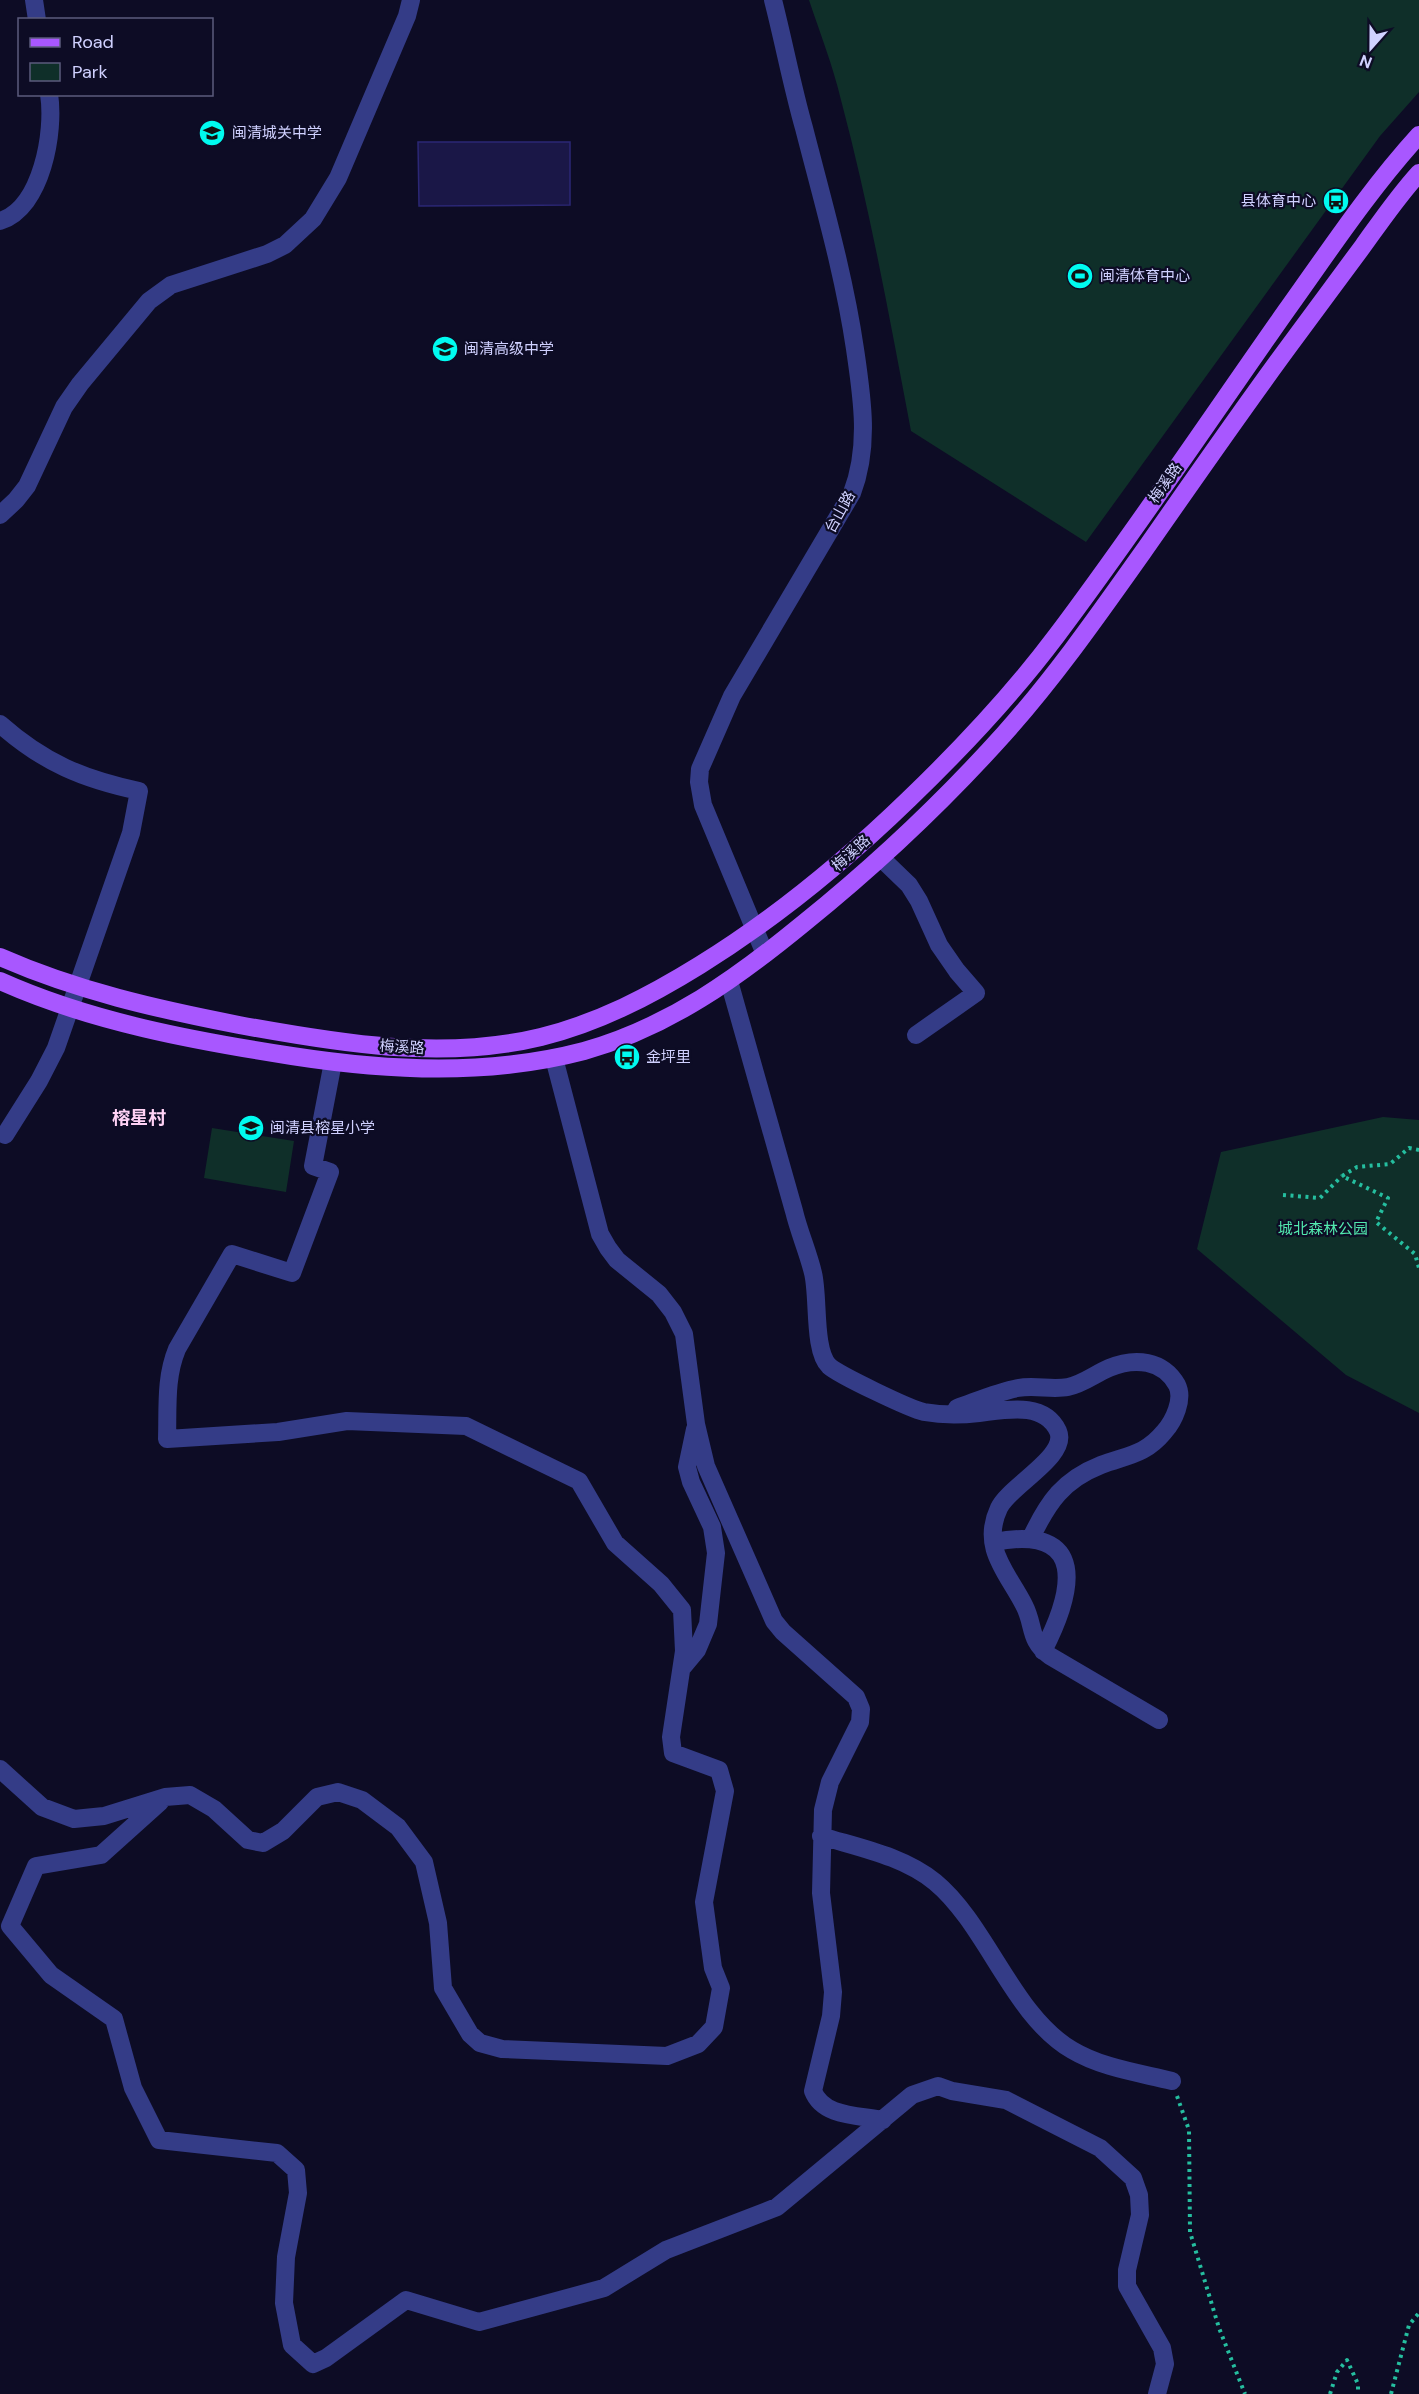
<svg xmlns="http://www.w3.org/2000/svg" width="1419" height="2394" viewBox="0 0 1419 2394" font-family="'DM Sans','Noto Sans SC',sans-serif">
  <rect width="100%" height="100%" fill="#0d0c25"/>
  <!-- green -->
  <path fill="#0f2f29" d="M809,0H1419V92L1380,136L1086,542L911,431C890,320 870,209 841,100C833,66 820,33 809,0Z
    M1383,1117L1419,1120V1413L1346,1375L1197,1249L1221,1152Z
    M212,1128L294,1141L286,1192L204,1178Z"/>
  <!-- building -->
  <path fill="#1a1747" stroke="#2b2775" stroke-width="1.5" d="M418,142H570V205L419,206Z"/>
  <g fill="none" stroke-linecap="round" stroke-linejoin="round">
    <!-- path -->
    <path stroke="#25be9f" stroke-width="4" stroke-dasharray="3 4.5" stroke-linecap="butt" d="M1419,1150L1409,1148L1390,1164L1357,1167L1342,1176L1388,1198L1376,1222L1415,1254L1419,1268
      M1283,1195L1320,1198L1342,1176
      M1177,2096L1189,2130L1190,2232L1219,2328L1245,2394
      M1330,2394L1337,2372L1347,2360L1358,2384V2394
      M1391,2394L1409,2325L1419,2313"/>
    <!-- minor -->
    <path stroke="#343c87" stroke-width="18" d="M34,0L37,20
      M0,221C42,208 55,131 49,94
      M0,515L16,500L27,486L64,407L80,384L149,301L171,285L267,254L285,245L313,219L338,178L407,16L411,0
      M0,724C44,763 83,779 139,791L131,833L56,1048L39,1081L5,1135
      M881,858L909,885L919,901L939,945L957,971L976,993L916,1035
      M765,954L703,805L699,782L700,769L732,696L852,493C870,446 862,397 855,349C844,274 823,202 804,128C792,86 784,43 773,0
      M729,981C751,1058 772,1135 794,1211C799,1232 808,1252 813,1273C819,1297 813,1350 829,1366C839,1375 910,1409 924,1412C941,1415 962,1415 979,1413C1005,1410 1044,1401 1058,1431C1069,1456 1009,1486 999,1508C980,1548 1008,1573 1024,1605C1035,1626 1028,1640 1050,1656L1159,1720
      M554,1058L600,1234L608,1248L617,1260L659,1294L673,1312L684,1334L696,1424L706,1466L774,1621L783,1632L856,1697L861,1709L860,1722L830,1782L823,1810L821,1893L833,1992L831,2016L813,2091C823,2117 858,2115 883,2120
      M957,1408C977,1401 997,1392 1018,1388C1035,1385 1052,1390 1068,1387C1083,1384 1095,1374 1109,1368C1135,1357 1163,1360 1177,1385C1184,1399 1174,1421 1164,1432C1145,1455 1128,1455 1101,1465C1063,1480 1048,1502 1031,1538
      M994,1542C1089,1524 1074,1591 1043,1651
      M682,1668L697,1650L708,1624L716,1553L712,1527L691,1482L687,1467L695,1429
      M0,1769L42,1807L74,1819L104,1816L165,1797L190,1795L214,1809L248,1840L263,1843L283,1831L317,1797L338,1792L362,1800L398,1827L424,1862L438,1923L443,1988L470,2034L480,2043L502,2049L667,2056L698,2044L714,2027L721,1988L713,1968L704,1902L725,1791L719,1770L673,1753L671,1737L684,1651L682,1610L661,1584L615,1543L579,1481L466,1426L347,1421L278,1432L167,1439C168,1408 165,1378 177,1349L232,1254L292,1273L330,1172L313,1166L333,1062
      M160,1802L101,1855L36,1866L10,1926L51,1975L114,2019L133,2088L159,2140L277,2153L296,2170L298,2193L286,2257L284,2303L292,2345L313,2364L326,2358L406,2300L479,2322L604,2288L666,2250L777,2207L912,2095L938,2086L952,2091L1006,2100L1100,2148L1133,2178L1139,2195L1140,2215L1127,2270V2286L1162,2348L1165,2364L1157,2394
      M821,1836C860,1848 903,1856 935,1882C987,1925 1013,2016 1072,2050C1102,2068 1140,2073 1172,2081"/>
    <!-- major -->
    <path stroke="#a857ff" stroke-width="18" d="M0,957C77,991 157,1009 239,1025C337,1043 442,1061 541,1037C598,1023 650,996 700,965C776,918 844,862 909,799C962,748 1012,695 1057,635C1136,530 1210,419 1286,311C1329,251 1369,190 1419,135
      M0,981C91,1022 195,1041 292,1056C389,1071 489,1076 584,1051C669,1027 737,978 804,923C876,865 942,803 1004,734C1055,677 1099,614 1143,552C1192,482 1241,411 1292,342C1316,310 1339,278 1363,246C1381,221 1398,196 1419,173"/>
  </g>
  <!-- icons -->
  <defs>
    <symbol id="school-disc" viewBox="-11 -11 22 22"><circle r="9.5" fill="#00fbf0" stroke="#0d0c25"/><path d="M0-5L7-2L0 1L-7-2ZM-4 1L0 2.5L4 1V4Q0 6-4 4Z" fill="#111"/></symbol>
    <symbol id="bus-disc" viewBox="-11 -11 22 22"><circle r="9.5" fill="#00fbf0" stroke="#0d0c25"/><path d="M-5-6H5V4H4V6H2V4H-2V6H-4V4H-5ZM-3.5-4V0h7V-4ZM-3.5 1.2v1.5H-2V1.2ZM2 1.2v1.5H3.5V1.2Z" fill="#111"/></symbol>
    <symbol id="stadium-disc" viewBox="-11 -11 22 22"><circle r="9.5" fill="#00fbf0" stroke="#0d0c25"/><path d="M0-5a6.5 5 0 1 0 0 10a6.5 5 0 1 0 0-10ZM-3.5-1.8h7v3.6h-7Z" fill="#111"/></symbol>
  </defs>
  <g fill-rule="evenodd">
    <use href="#school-disc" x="197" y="118" width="30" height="30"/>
    <use href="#bus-disc" x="1321" y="186" width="30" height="30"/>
    <use href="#stadium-disc" x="1065" y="261" width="30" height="30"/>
    <use href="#school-disc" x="430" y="334" width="30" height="30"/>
    <use href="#bus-disc" x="612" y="1042" width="30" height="30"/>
    <use href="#school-disc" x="236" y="1113" width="30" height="30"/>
  </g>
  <g text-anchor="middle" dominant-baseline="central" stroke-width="4.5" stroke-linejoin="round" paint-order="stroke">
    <!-- poi labels -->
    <g font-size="15" fill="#d0d1ff" stroke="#0d0c25" text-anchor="start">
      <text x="232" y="133">闽清城关中学</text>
      <text x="1316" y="201" text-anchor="end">县体育中心</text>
      <text x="1100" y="276">闽清体育中心</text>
      <text x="464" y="349">闽清高级中学</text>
      <text x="646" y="1057">金坪里</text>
      <text x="270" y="1128">闽清县榕星小学</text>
    </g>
    <!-- street labels -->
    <g font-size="15" fill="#d0d1ff" stroke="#0d0c25">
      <text transform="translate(1165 483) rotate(-55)">梅溪路</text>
      <text transform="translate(840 512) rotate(-61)">台山路</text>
      <text transform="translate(851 853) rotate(-42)">梅溪路</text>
      <text transform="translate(402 1047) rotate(3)">梅溪路</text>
    </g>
    <!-- park labels -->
    <g font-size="15" fill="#52e9ae" stroke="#0d0c25">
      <text x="1323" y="1229">城北森林公园</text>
    </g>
    <!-- quarter labels -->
    <g font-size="18" font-weight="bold" fill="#ffd2f5" stroke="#0d0c25">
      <text x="139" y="1118">榕星村</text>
    </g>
  </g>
  <!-- legend -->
  <rect x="18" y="18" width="195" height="78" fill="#0d0c25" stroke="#5b5b7c" stroke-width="1.5"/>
  <rect x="30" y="38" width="30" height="9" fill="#a857ff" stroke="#5b5b7c" stroke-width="1.5"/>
  <text x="72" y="48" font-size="18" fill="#d0d1ff">Road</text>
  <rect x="30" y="63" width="30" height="18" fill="#0f2f29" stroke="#5b5b7c" stroke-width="1.5"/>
  <text x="72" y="78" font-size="18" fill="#d0d1ff">Park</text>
  <!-- north arrow -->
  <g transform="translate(1371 48) rotate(201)" stroke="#0d0c25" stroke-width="4.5" paint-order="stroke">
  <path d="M0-4.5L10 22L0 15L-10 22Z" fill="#d0d1ff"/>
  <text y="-9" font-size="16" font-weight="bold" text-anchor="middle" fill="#d0d1ff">N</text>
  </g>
</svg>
